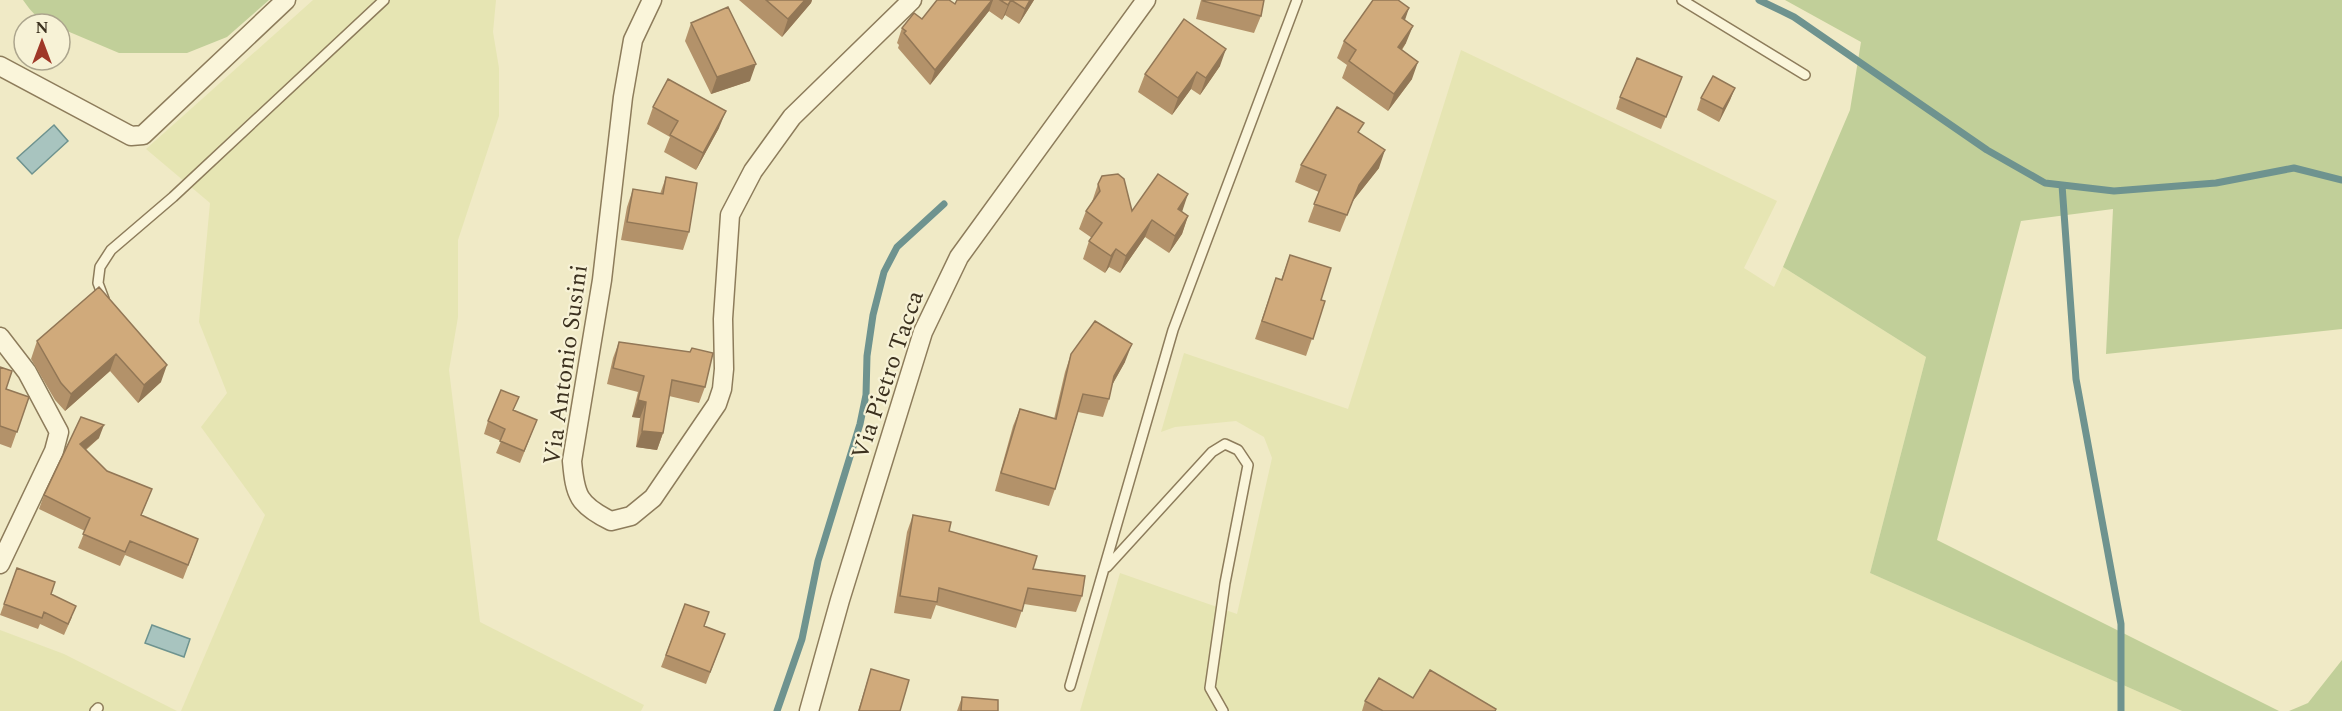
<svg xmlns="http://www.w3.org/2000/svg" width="2342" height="711" viewBox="0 0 2342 711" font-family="Spectral,serif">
  <rect width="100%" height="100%" fill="#f0eac6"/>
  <!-- farmland -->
  <path fill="#e6e5b3" d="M313,0H496L493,32L499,68V116L458,240V317L449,370L480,622L644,705L641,711H181L265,515L201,427L227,393L199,322L210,203L146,149Z
    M1461,50L1777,201L1744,268L1774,287L1783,267L1926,357L1870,573L2182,711H1080L1120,573L1237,614L1272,458L1264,437L1236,421L1175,427L1161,432L1184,353L1348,409Z
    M0,630L64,654L177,711H0Z"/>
  <!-- green -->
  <path fill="#c1cf99" d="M23,0H269L227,37L187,53H119L60,28V24C41,24 33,14 23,0Z
    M1785,0H2342V329L2106,354L2113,209L2021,221L1937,540L2279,711H2182L1870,573L1926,357L1783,267L1850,110L1861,42Z
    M2342,660V711H2289L2308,703Z"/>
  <!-- water -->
  <path fill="#a8c4bf" stroke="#6e938f" stroke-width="1.5" d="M54,125L68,141L32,174L17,158Z
    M152,625L190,639L184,657L145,643Z"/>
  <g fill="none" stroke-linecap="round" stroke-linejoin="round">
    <!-- stream -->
    <path stroke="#6e938f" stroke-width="7" d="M1759,0L1794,17L1987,150L2045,183L2114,191L2216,183L2294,168L2342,180
      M2062,185L2076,379L2121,624V711
      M777,711L802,639L818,561L860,424L866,395L867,356L873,315L884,272L897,247L944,204"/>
    <defs>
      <path id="service" d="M1682,0L1805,75
        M104,299L98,283L100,267L111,250L173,197L384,0
        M1107,567L1212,452L1225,444L1238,450L1248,465L1225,583L1210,688L1223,711
        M1070,686L1173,330L1297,0
        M95,711L98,708"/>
      <path id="minor" d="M652,0L633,40L623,97L602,280L572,461C575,495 578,505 611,521L631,516L653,498L717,404L722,389L724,369L723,319L730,215L753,171L792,117L912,0
        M0,66L131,136L143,135L286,0
        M0,337L27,372L59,432L54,451L0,564
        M809,711L840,600L923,332L959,257L1146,0"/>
    </defs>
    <!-- service casing -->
    <use href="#service" stroke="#8d7c5b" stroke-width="12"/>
    <!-- minor casing -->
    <use href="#minor" stroke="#8d7c5b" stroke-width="21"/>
    <!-- service -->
    <use href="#service" stroke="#faf5da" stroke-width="9"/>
    <!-- minor -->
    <use href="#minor" stroke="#faf5da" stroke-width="18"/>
  </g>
  <!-- wall -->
  <path fill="#b3926a" d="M739,0H812L811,3L782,37Z
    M957,0H1034L1019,24L1005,15L1002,20L989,11L930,85L898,48L899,45L897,43L902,28L955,4Z
    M1201,0H1264L1261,16L1254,33L1196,19Z
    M1405,20L1406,43L1402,50L1412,79L1388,111L1342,78L1347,65L1337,58L1344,41Z
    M691,23L750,81L711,94L685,41Z
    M1220,66L1200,95L1191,89L1172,115L1138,92L1145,74Z
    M1682,77L1661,129L1616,109L1620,97Z
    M1735,88L1730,100L1719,122L1697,110L1701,98Z
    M653,107L719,128L696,170L664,152L670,137L647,124Z
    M1360,133L1379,168L1352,202L1340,232L1308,222L1319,192L1295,182L1301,165Z
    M666,177L689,232L683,250L621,240L627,207L633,189L660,194Z
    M1098,184L1132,211L1182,212L1188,216L1182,234L1169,253L1145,237L1120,273L1109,267L1105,273L1083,259L1089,241L1092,238L1079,229L1086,211L1092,202Z
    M1290,255L1321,300L1325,301L1306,356L1255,339L1276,278L1281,280Z
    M99,287L161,382L138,403L110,371L65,411L55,400L31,359L37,341Z
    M619,342L690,352L692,348L705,387L699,403L669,396L663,433L657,450L636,447L640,418L632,417L638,392L607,384L613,358Z
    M1071,354L1125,362L1112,385L1109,399L1103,417L1078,412L1055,489L1049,506L995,491L1013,426L1020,409L1054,419L1065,372Z
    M0,367L6,389L29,397L11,448L0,444Z
    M513,411L537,420L520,463L496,453L501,441L484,434L488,421Z
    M81,417L99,438L86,450L107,471L152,489L141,516L193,553L183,579L125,555L120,566L78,548L85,531L39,509L44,495Z
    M913,515L1033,569L1082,596L1076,612L1024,604L1016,628L936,605L931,619L894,613L907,532Z
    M17,568L51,594L72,617L64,635L40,624L38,629L0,615Z
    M685,604L704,626L725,634L706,684L661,667Z
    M871,669L900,711H858Z
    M962,697L998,711H957Z
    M1413,698L1496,711H1362L1365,701Z"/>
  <!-- shaded-wall -->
  <path fill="#927756" d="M805,0H812L811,3L782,37L788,19Z
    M992,0H993L989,11L930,85L935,70Z
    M1011,0L1005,15L1002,20L1008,5Z
    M1030,0H1034L1019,24L1025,9Z
    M1409,8L1403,26L1402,18Z
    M1413,26L1406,43L1391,64L1398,47Z
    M1226,49L1220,66L1200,95L1206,78Z
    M1418,62L1412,79L1388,111L1394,94Z
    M756,64L750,81L711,94L717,77Z
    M1197,72L1191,89L1172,115L1178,98Z
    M1735,88L1730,100L1719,122L1723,109Z
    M726,111L719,128L696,170L703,153Z
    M1385,150L1379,168L1352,202L1340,232L1359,185Z
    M1188,194L1182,212L1178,209Z
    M1188,216L1182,234L1169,253L1175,236Z
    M1152,220L1145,237L1120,273L1126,256Z
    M1116,249L1109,267L1105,273L1111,256Z
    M1132,344L1125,362L1107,394L1114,376Z
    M116,354L110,371L65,411L71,394Z
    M167,365L161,382L138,403L144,385Z
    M638,400L646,402L640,418L632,417Z
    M104,425L99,438L75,458L80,444Z
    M642,431L663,433L657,450L636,447Z"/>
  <!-- building -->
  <path fill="#d0aa7b" stroke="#927756" stroke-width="1.5" d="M766,0H805L788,19Z
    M937,0H949L955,4L957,0H992L935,70L904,33L906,31L902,28L914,13L922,19Z
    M1000,0H1011L1008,5Z
    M1011,0H1030L1025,9Z
    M1203,0H1264L1261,16L1203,1Z
    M1373,0H1398L1409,8L1402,18L1413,26L1398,47L1418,62L1394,94L1349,61L1356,50L1344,41Z
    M728,7L756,64L717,77L691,23Z
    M1184,19L1226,49L1206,78L1197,72L1178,98L1145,74Z
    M1637,58L1682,77L1666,117L1620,97Z
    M1713,76L1735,88L1723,109L1701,98Z
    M668,79L726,111L703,153L670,135L678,121L653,107Z
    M1337,107L1364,123L1358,132L1385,150L1359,185L1347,215L1314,204L1326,175L1301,165Z
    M1118,174L1124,179L1132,211L1158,174L1188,194L1178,209L1188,216L1175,236L1152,220L1126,256L1116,249L1111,256L1089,241L1102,223L1086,211L1100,191L1098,184L1102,176Z
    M666,177L697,183L689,232L627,222L633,189L663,194Z
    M1290,255L1331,268L1321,300L1325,301L1313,339L1262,321L1276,278L1282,280Z
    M99,287L167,365L144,385L116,354L71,394L61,383L37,341Z
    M1095,321L1132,344L1114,376L1109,399L1083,394L1055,489L1001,473L1020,409L1056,419L1071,354Z
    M619,342L690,352L692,348L713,353L705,387L672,380L663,433L642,431L646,402L638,400L644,376L613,368Z
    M0,367L12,371L6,389L29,397L17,432L0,426Z
    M501,390L519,397L513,410L537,420L524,451L500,441L505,429L488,421Z
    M81,417L104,425L80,444L107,471L152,489L141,515L198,539L188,565L130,541L125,552L83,534L90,518L44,495Z
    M913,515L951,522L949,531L1037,556L1033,569L1085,576L1082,596L1028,588L1022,611L939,588L937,602L900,596Z
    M17,568L55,582L51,594L76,606L68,624L44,612L42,618L4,604Z
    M685,604L709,612L704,626L725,634L710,672L666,655Z
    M871,669L909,680L900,711H859Z
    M1430,670L1496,709L1495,711H1383L1365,701L1379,678L1413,698Z
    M962,697L998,700V711H961Z"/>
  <g text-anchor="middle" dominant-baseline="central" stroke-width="4.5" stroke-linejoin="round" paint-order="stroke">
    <!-- street labels -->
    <g font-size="24" fill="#3c311f" stroke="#f7f2d6">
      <text transform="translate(566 365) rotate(-82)">Via Antonio Susini</text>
      <text transform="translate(888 375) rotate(-71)">Via Pietro Tacca</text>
    </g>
  </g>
  <!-- north arrow -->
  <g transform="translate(42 42)"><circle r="28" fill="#f7f2d6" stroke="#aca58d" stroke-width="1.5"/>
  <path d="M0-4.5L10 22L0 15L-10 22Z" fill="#9f3828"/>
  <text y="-9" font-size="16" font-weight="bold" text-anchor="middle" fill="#3c311f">N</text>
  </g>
</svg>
